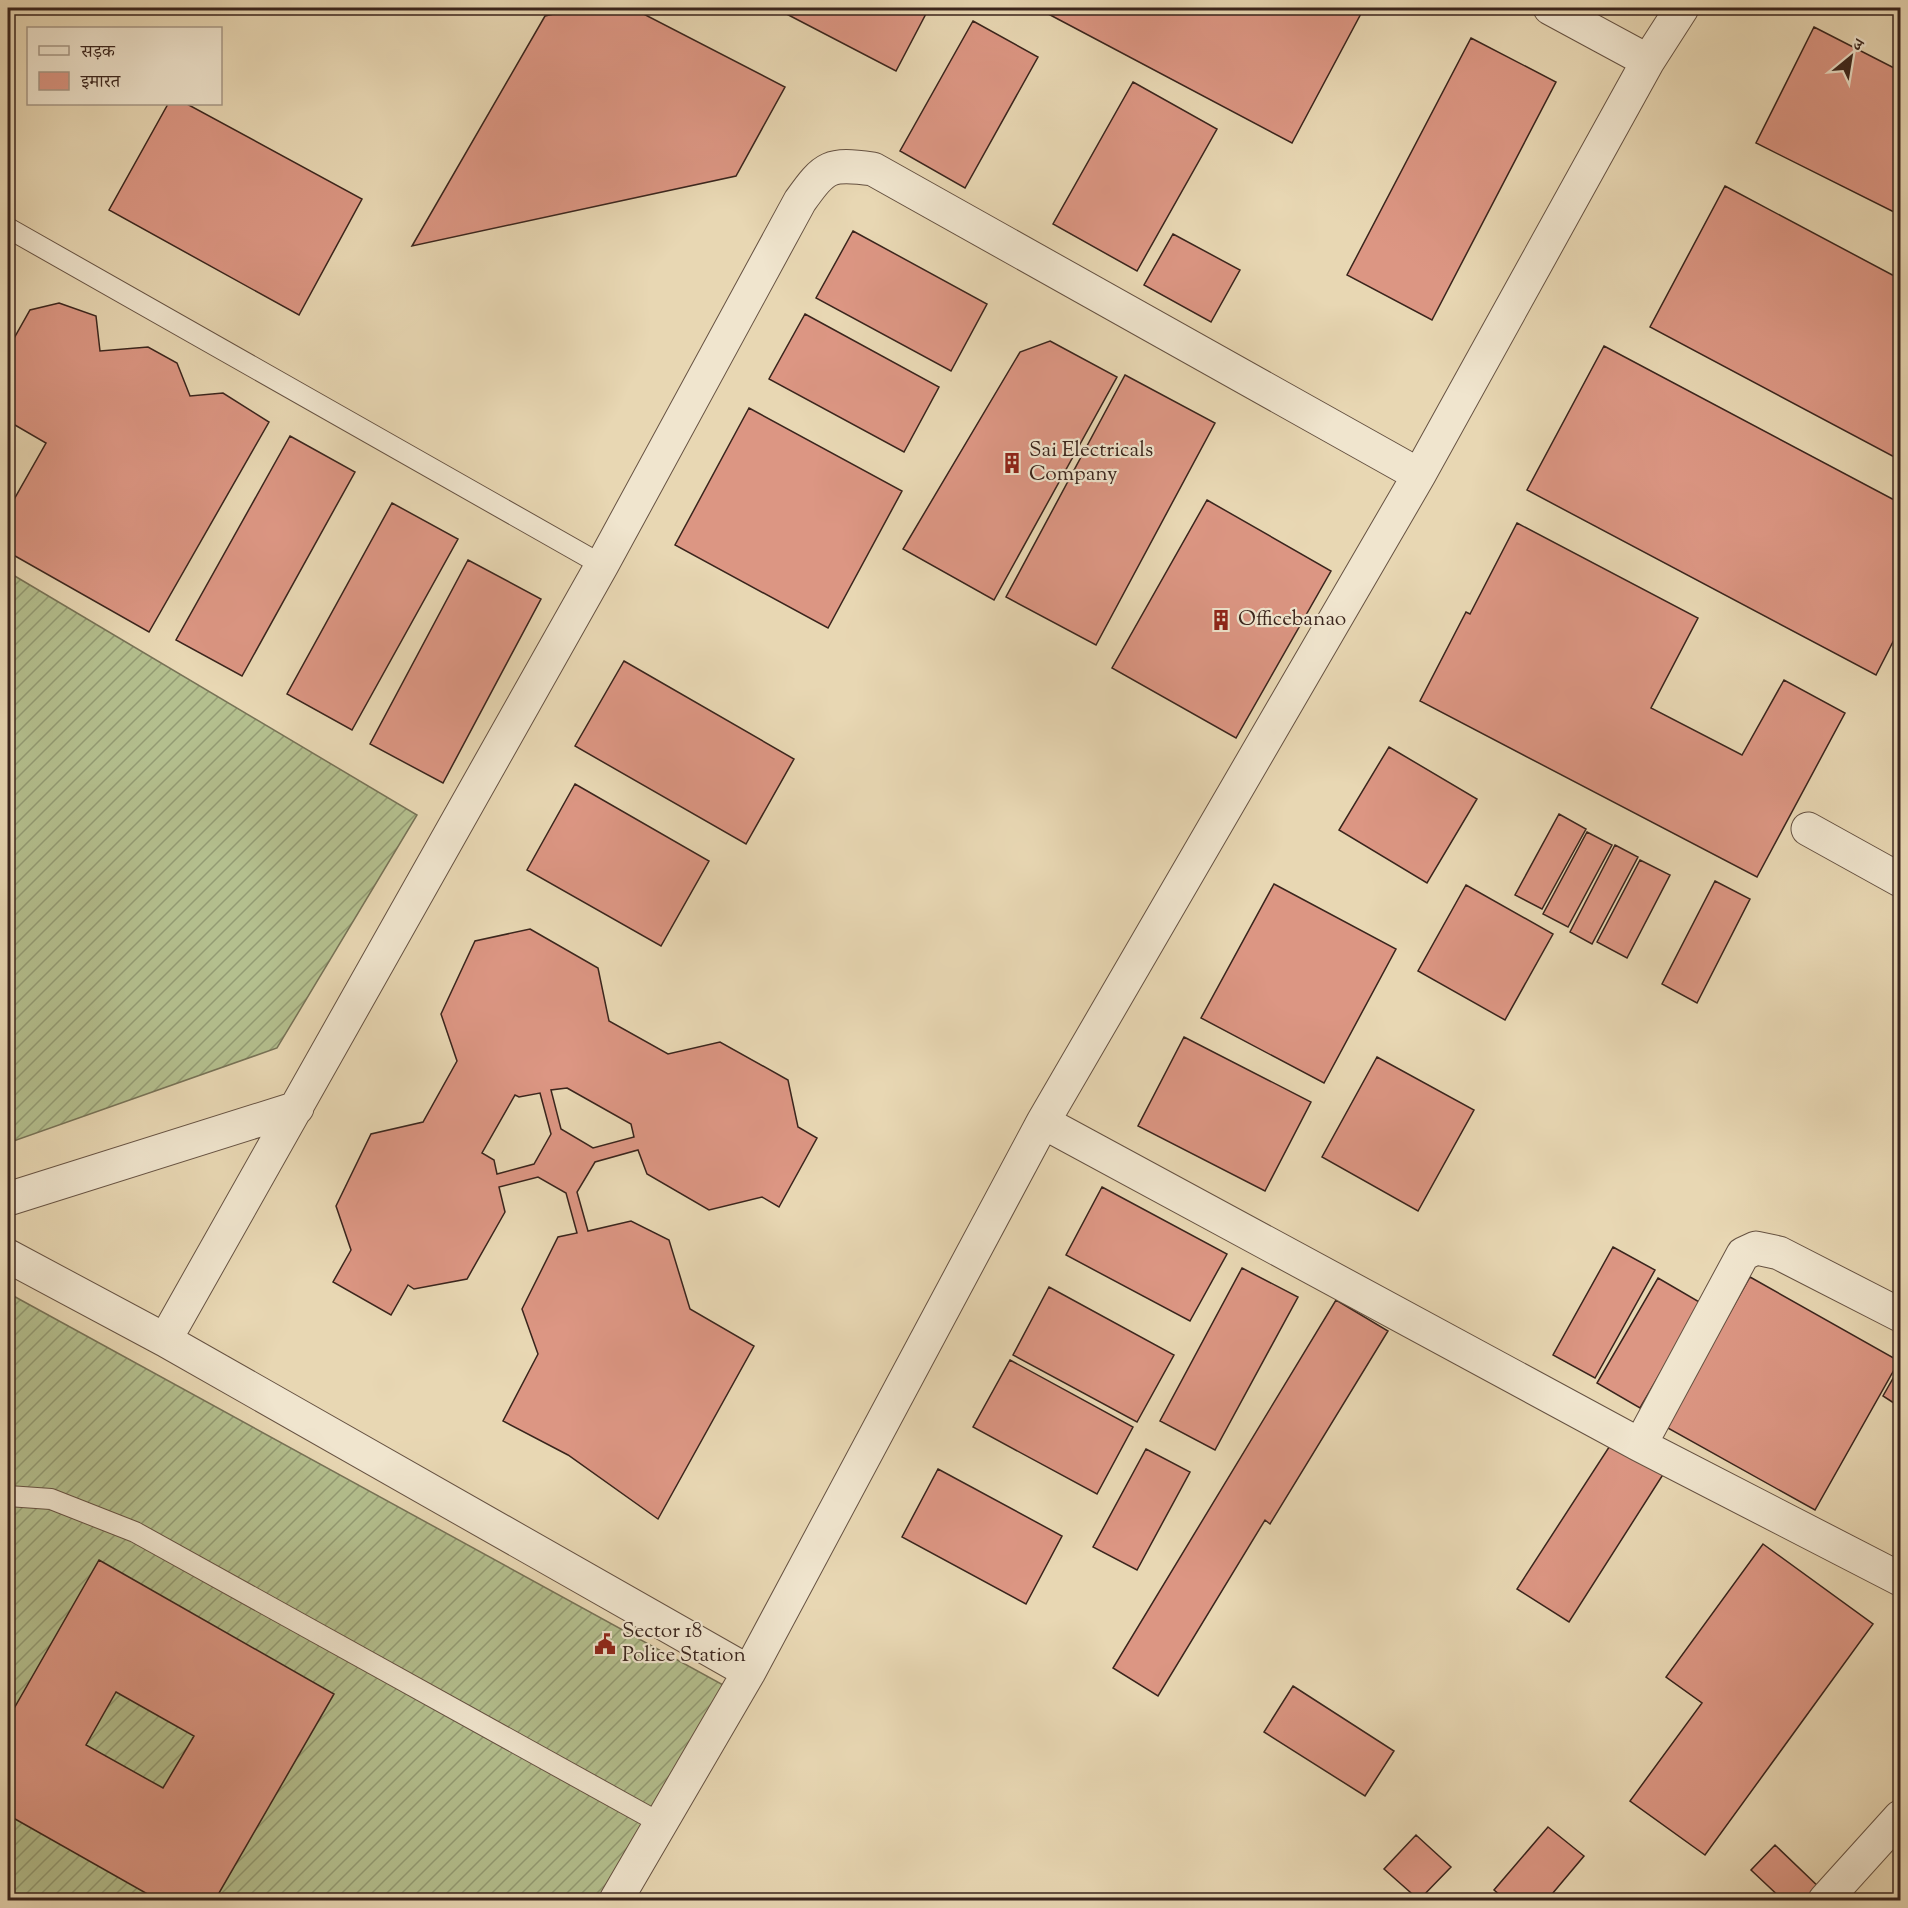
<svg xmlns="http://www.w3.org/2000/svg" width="1908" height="1908" viewBox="0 0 1908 1908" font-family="'Sorts Mill Goudy','Noto Serif Devanagari',serif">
  <defs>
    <pattern id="garden-furrows" width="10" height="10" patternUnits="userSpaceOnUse" patternTransform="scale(1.5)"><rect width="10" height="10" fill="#b4bf8e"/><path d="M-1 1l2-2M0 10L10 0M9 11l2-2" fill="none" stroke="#939b73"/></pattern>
  </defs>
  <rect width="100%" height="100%" fill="#e8d7b3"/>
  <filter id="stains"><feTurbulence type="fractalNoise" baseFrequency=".00333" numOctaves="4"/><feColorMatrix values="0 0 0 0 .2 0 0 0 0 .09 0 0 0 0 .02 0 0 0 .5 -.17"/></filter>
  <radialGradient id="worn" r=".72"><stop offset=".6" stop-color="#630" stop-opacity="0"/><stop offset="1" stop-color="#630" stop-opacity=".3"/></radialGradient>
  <!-- garden -->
  <path fill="url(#garden-furrows)" stroke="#777256" stroke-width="1.5" d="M8,572L417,815L277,1048L8,1143Z
    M8,1293L736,1692L621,1900H8Z"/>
  <!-- building -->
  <path fill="#dc9683" stroke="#3a251d" stroke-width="1.5" fill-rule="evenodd" d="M8,8L15,11L8,25Z
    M580,8H632L785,87L736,176L412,246L545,16Z
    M775,8H929L896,71Z
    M1037,8H1364L1292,143Z
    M973,21L1038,57L965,188L900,151Z
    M1814,27L1900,71V215L1756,143Z
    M1471,38L1556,82L1432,320L1347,275Z
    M1133,82L1217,129L1137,271L1053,224Z
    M168,104H187L362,199L299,315L109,210Z
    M1725,186L1900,279V460L1650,327Z
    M853,231L987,304L951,371L816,298Z
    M1173,234L1240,270L1211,322L1144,285Z
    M59,303L96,316L100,351L148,347L177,363L190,396L223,393L269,422L149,632L8,552V510L46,443L8,421V349L30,310Z
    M805,314L939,387L904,452L769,379Z
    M1050,341L1117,377L994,600L903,549L1020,352Z
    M1604,346L1900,503V628L1876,675L1527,490Z
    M1125,375L1215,423L1096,645L1006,597Z
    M749,408L902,491L828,628L675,545Z
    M290,436L355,472L242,676L176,640Z
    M1207,500L1331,571L1236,738L1112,668Z
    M392,503L458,539L352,730L287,694Z
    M1517,523L1698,618L1651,708L1742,755L1784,680L1845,713L1757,877L1420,701L1466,612L1470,614Z
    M468,560L541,599L443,783L370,744Z
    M624,661L794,759L746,844L575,746Z
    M1389,747L1477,799L1427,883L1339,830Z
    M575,784L709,861L661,946L527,870Z
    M1559,814L1586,829L1542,909L1515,895Z
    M1587,832L1612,845L1568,927L1543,914Z
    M1615,845L1638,857L1592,944L1570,932Z
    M1640,860L1670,875L1627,958L1597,942Z
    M1715,881L1750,899L1697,1003L1662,984Z
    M1274,884L1396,949L1324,1083L1201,1018Z
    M1466,885L1553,934L1505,1020L1418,971Z
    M530,929L598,968L609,1021L668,1054L720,1042L788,1080L798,1127L817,1138L779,1207L762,1197L709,1210L647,1174L638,1150L595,1162L577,1192L588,1231L631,1221L669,1240L690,1309L754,1346L658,1519L568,1455L503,1421L538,1354L522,1309L558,1237L577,1233L566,1193L538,1177L499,1187L505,1212L467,1279L414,1289L408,1285L391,1315L333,1282L351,1250L336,1206L371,1134L423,1122L457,1061L441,1014L475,941ZM567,1088L631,1124L634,1137L593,1148L561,1129L551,1090ZM540,1093L551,1134L534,1164L497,1174L494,1160L482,1153L515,1095L519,1097Z
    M1184,1037L1311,1102L1265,1191L1138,1126Z
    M1377,1057L1474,1110L1418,1211L1322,1157Z
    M1102,1187L1227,1254L1190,1321L1066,1255Z
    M1613,1247L1655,1270L1595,1378L1553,1355Z
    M1242,1268L1298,1297L1215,1450L1160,1421Z
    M1750,1277L1899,1361L1815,1510L1666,1427Z
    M1658,1278L1701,1303L1640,1408L1597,1383Z
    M1049,1287L1174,1355L1137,1422L1013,1355Z
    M1336,1300L1388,1331L1270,1524L1265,1520L1158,1696L1113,1668Z
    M1010,1360L1133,1427L1097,1494L973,1427Z
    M1900,1366V1407L1883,1396Z
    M1613,1441L1664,1473L1569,1622L1517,1589Z
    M1146,1449L1190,1472L1137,1570L1093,1547Z
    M938,1469L1062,1536L1026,1604L902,1537Z
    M1763,1544L1873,1624L1705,1855L1630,1801L1702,1703L1666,1677Z
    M99,1560L334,1694L215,1900H158L8,1815V1719ZM116,1692L194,1736L163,1788L86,1745Z
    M1293,1686L1394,1751L1365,1796L1264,1732Z
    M1548,1827L1584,1856L1547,1900H1506L1494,1890Z
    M1416,1835L1451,1867L1419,1900L1384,1869Z
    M1775,1845L1823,1891L1814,1900H1783L1751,1870Z"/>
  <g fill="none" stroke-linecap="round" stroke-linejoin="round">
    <defs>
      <path id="lane" d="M8,228L602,565
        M8,1496L51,1499L135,1532L660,1823"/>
      <path id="street" d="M1550,8L1648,61
        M1808,829L1900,880
        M1043,1122L1640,1445L1900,1579
        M8,1199L297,1108
        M8,1256L165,1340L749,1672
        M165,1340L602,565L800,201C825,166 829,163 873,169L1419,475
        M1640,1445L1743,1254L1756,1248L1779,1253L1900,1315
        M616,1900L749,1672L1043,1122L1419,475L1648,61L1682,8
        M1825,1900L1900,1817"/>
    </defs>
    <!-- lane casing -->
    <use href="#lane" stroke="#665242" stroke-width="22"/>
    <!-- street casing -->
    <use href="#street" stroke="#665242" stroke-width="35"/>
    <!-- lane -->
    <use href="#lane" stroke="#f0e5ce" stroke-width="20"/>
    <!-- street -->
    <use href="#street" stroke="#f0e5ce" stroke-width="33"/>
  </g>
  <!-- icons -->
  <defs>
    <symbol id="building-bare" viewBox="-9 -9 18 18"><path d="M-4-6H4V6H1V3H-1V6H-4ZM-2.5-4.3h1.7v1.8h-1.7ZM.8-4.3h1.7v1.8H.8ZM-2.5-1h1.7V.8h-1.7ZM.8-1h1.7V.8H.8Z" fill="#8f2418" stroke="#f0e5ce" stroke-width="2.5" paint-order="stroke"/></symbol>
    <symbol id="civic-bare" viewBox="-9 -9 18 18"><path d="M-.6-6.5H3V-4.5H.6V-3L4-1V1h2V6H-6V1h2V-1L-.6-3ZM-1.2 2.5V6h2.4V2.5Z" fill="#8f2418" stroke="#f0e5ce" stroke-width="2.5" paint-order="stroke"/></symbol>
  </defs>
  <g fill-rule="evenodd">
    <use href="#building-bare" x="997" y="448" width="30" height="30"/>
    <use href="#building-bare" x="1206" y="605" width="30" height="30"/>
    <use href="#civic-bare" x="590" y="1629" width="30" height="30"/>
  </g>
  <g text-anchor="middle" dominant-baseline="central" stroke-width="4.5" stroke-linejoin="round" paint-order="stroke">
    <!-- poi labels -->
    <g font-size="21" fill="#3a251d" stroke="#f0e5ce" text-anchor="start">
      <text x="1029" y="451">Sai Electricals<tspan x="1029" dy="24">Company</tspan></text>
      <text x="1238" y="620">Officebanao</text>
      <text x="622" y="1632">Sector 18<tspan x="622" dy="24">Police Station</tspan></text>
    </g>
  </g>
  <!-- margin -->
  <rect width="1908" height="1908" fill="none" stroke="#e8d7b3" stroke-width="30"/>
  <rect x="9" y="9" width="1890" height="1890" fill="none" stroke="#3a251d" stroke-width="3"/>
  <rect x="15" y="15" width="1878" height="1878" fill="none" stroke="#3a251d" stroke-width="1.5"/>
  <!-- legend -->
  <rect x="27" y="27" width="195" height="78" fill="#f0e5ce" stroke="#a79887" stroke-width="1.5"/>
  <rect x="39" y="46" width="30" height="9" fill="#f0e5ce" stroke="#a79887" stroke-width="1.5"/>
  <text x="81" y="57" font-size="18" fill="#3a251d">सड़क</text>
  <rect x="39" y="72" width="30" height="18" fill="#dc9683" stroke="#a79887" stroke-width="1.5"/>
  <text x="81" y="87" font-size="18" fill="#3a251d">इमारत</text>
  <!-- north arrow -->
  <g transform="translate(1851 57) rotate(30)" stroke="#f0e5ce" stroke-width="4.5" paint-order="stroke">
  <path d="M0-4.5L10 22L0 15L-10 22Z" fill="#3a251d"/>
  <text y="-9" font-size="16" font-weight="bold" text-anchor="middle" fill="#3a251d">उ</text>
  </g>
  <rect width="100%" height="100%" filter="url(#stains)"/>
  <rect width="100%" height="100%" fill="url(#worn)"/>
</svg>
